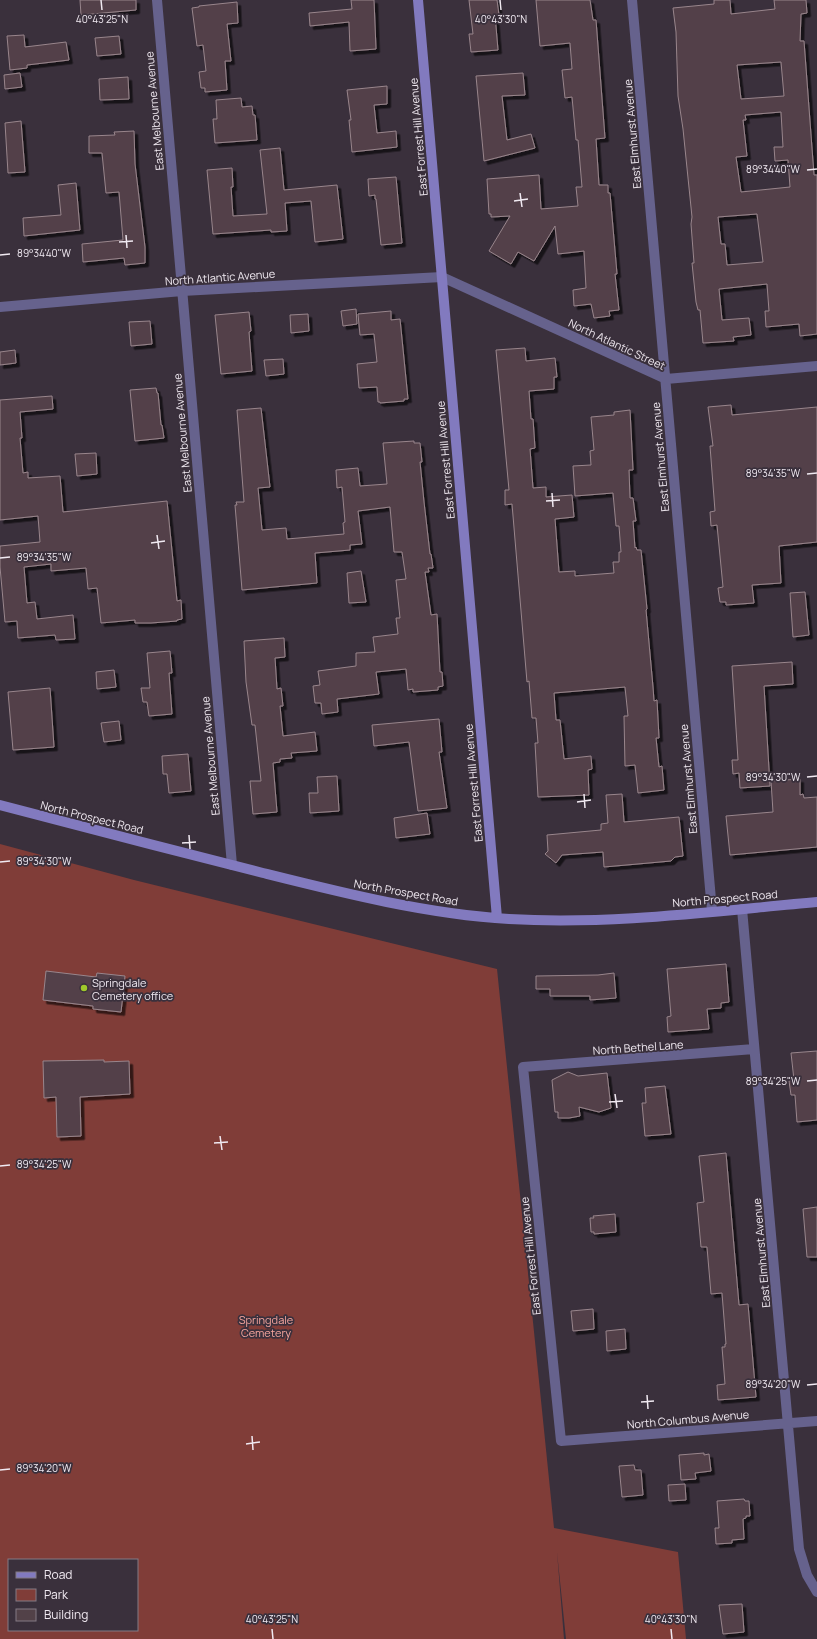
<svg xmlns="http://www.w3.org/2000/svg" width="817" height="1639" viewBox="0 0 817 1639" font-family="Manrope,sans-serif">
  <defs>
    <filter id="shadow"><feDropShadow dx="3.5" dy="3.5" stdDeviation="0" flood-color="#0009"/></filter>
  </defs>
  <rect width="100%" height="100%" fill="#3a303c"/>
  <!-- green -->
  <path fill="#803d38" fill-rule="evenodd" d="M0,844L134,880L497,969L554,1528L678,1552L686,1639H566L557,1552L564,1639H0ZM9,1560H137V1630H9Z"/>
  <!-- building -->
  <path fill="#524148" stroke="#99858c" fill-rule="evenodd" filter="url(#shadow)" d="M80,0H136V10L81,15Z
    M351,0H374L376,49L350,51L349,22L310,26L309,13L352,9Z
    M469,0H497L499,15H495L498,50L471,52L469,34H473Z
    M536,0H590L593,20H596L605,138L596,139L599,185H608V193H610L617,274H615L619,310L609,311L610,316L594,318L591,304L574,306L573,290L586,288L584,251L558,254L555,226L534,261L518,252L511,264L489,251L510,216L491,217V214H489L487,179L539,175L541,209L578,206L576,187H582L578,140H576L572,97L565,98L562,70L572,69L570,43L540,46Z
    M714,0H730L731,14L775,9L774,0H806L807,13L801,14L800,41H804L814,175H817V334L800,336L799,324L766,327L765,311H769L767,284L719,289L722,320L749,318L751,335L733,337L734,341L703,343L700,310H698L696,302L692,263H694L691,224L692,217L683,129L678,96L676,32L673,8L714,4ZM781,62L784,96L741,99L737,65ZM781,112L783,147H774L775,161L788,160L790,187L741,192L736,157L747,156L743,120H746L745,115ZM757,214L763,262L727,265L725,244H721L718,217Z
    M237,2L238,23L227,24L231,61H225L227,90L205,92V88H201L199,72L206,71L203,45L197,46L192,8L199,7V6Z
    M24,35L25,47L66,42L69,60L27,65V68L10,70L7,36Z
    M119,36L121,54L97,56L95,38Z
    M20,73L22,87L5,89L4,75Z
    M523,73L525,95L502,96L507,140L531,134L535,148L484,161L476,76Z
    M128,77L129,99L100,100L99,79Z
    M387,86V104L374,105L377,133L396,131L397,147L352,152L349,120H351L347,90Z
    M241,98L242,107L252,106L253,115H255L257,140L215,143L213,119H217L216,100Z
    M21,121L25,172L8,173L5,123Z
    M134,131L135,164L145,247V263L125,265L124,258L83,262L82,244L123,240L119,192L106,193L102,153H89V136L115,135L114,132Z
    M280,148L284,190L337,185L343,239L315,242L311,201L285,203L287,231L271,232V230L213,234L207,170L232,168L233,187H231L233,216L267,214L260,150Z
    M396,177L402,243L381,245L376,199H375V195L369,196L368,179Z
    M76,183L80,230L24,236L23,218L61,215L58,185Z
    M356,309L357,324L343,326L341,311Z
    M391,311V320L400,319L408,399H404V401L380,403V402H378L377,387L359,388L357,364L377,362L374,334L360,335L358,314Z
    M249,312L251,331L249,332L252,371L221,374L215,315Z
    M308,314L309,331L291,333L290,315Z
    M150,321L152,344L131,346L129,322Z
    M525,348L526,361L555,358L557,377H554V389L529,391L531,419H533L535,448L530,449L533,488L546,487V497L572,495L574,517L555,519L559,572L575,571V576L614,573L613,562H619V552H621L619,526H616L613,493L575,496L573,466L591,465L590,451L594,450L591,417L614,415V412L630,410L633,470H629L630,498H633L636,521H633L635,548L636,547L637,550H641L647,609L646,610L653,687L654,701L657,700L659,738H656L659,767L662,766L664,790L638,793L635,765L625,766L624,716H628L625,687L554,693L556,720H560L564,759L591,756L592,769L588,770L589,795L538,797L535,743H538L536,718H532L529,681L527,682L512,504L505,505V490H509L496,350Z
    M15,350L16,363L0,365V352Z
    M283,359L284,374L266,376L264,360Z
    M156,388L157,393H158L161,425H162L164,438L135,441L130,390Z
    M52,396L53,409L20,412L22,438H20L23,473L28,472V478L60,476L63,512L167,501L177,601L181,600L182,619L177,620V621L151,623H135V620L101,623L97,588L88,589L86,568L51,571V564L24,567L27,603L35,602L37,619L73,615L75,639L56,640L55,635L18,638L17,621L5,622L0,567V546L40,542L38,516L0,520V400Z
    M731,405L732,415L817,407V542L779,546L781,583L752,585L754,603L726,605V602H720L718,588L723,587L717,525L711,526L710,512L715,511L710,446H713L708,407Z
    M261,408L270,487L258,488L262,530L286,528L287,539L344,534L343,523L345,522L342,487L337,488L336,470L358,468L360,486L387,484L383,443L414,441V443H420L422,462H420L424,502L430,554H431L433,568H428L429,572H425L431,615L437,614L440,672H442L443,686L438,687V690L413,692V689L408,690L406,669L376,672L379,694L337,699L338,712L322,714L321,703H315L313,686L320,685L318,671L356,666V653L375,652L373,637L398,634L396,618H400L396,580L406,579L402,552H394L390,507L358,511L362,544L350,545V550L315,553L317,583L242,590L235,505H237L236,502H244L237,410Z
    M96,453L97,474L77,476L75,454Z
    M361,571L366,602L349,603L347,573Z
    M805,592L809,635L793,637L790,593Z
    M284,638L285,657L275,658L277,689L281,688L283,706H280L283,736L315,732L317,751L291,753L292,758L280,759V762L273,763L277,812L253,814L250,781H261L255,725H252L246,682L244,641Z
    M170,651L172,673H169L172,714L149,716L147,702H143L141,688H150L147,653Z
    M792,662L793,684L764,686L770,786L740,788L739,773L733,774L732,760H738L732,666Z
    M114,670L116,687L97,689L96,672Z
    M50,688L54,747L13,750L8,692Z
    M439,719L442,752H439L447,808L418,811L409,742L374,746L372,725Z
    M119,721L121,740L104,742L101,723Z
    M188,754L191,791L169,793L167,774H163L162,756Z
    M337,776L339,811L310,813L309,793H318L317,777Z
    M800,779V795L803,794L804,798L817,797V847L730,855L726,816L773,812L771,781Z
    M622,794L624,822L679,817L683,856L675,857L671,861L604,867L603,852L562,855L556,863L545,854L548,851L547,835L601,830V824L608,823L606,795Z
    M427,813L430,834L396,838L394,818Z
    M726,964L729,1002L721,1003V1008L707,1009L709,1029L668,1032L667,1017L671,1016L667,969Z
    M46,971L96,977L97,973L125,976L121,1012L93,1009V1006L43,1000Z
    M614,973L616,998L590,1000V996H550V989H536V976L598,975Z
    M817,1051V1120L797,1122L795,1095H791L789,1081L794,1080L791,1053Z
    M104,1060V1062L129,1061L130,1094L80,1097L81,1136L57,1137L56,1097L44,1098L43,1061Z
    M568,1072L578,1076L607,1073L611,1108L599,1112L579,1107L580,1116L569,1118H558V1112H555L552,1080Z
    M665,1086L671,1134L645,1136L642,1103H646L645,1088Z
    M726,1153L739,1305L748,1304L756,1397L718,1400L717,1385L725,1384L722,1347H725V1344H726L722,1293L711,1294L707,1247H701L697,1203L704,1202L699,1156Z
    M817,1207V1257H807L803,1209Z
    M615,1214L616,1232L594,1234V1232H591L590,1218H594L593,1216Z
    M593,1309L594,1329L573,1331L571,1311Z
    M625,1329L626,1349L607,1351L606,1331Z
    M704,1453V1455L709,1454L711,1471L695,1473L696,1479L681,1480L679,1455Z
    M634,1465L635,1470H641L643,1495L622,1497L619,1466Z
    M685,1484L686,1500L669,1501L668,1485Z
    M744,1499L745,1501H749L750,1516H746V1518L743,1519L744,1539L732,1540V1543L716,1544L715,1528H719L717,1501Z
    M742,1604L744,1632L723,1634L719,1605Z"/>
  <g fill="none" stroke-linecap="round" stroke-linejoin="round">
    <!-- minor -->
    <path stroke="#66628d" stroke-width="10" d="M157,0L232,865
      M632,0L712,911
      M0,307L182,291L442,277L666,379L817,366
      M742,909L799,1549L807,1575L817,1592
      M754,1049L523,1067L561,1441L817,1421"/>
    <!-- secondary -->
    <path stroke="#827abf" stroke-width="10" d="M418,0L497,918
      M0,805C88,828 175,851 263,873C343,893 426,914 509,919C612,925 715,911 817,902"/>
  </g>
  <!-- ticks -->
  <path fill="none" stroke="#f0e9f1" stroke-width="1.5" d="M101,0L102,10M500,0L501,10M807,170L817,169M520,193L522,207M514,201L528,199M126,235L127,248M119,242L133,241M0,255L10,254M807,474L817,473M552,493L553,507M546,501L560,500M157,535L159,549M151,543L165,541M0,558L10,557M807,777L817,776M584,794L585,808M577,802L591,800M189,835L190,849M182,843L196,842M0,862L10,861M807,1081L817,1080M615,1094L617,1108M609,1102L623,1101M220,1136L222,1150M214,1143L228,1142M0,1166L10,1165M807,1385L817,1384M647,1395L648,1409M641,1402L654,1401M252,1436L253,1450M246,1444L260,1442M0,1470L10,1469M272,1629L273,1639M671,1629L672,1639"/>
  <!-- markers -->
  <circle fill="#a0c92b" stroke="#3a303c" stroke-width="1.5" cx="84" cy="988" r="4"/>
  <g text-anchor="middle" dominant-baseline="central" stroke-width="3.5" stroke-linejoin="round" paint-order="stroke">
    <!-- street labels -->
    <g font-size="11" fill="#f0e9f1" stroke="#3a303c">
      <text transform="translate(154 111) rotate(-95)">East Melbourne Avenue</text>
      <text transform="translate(632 134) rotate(-95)">East Elmhurst Avenue</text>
      <text transform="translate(418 137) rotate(-95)">East Forrest Hill Avenue</text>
      <text transform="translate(220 277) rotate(-4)">North Atlantic Avenue</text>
      <text transform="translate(617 344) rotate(25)">North Atlantic Street</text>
      <text transform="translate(182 433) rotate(-95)">East Melbourne Avenue</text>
      <text transform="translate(660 457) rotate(-95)">East Elmhurst Avenue</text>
      <text transform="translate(445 460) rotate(-95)">East Forrest Hill Avenue</text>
      <text transform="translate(210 756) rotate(-95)">East Melbourne Avenue</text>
      <text transform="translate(688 779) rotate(-95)">East Elmhurst Avenue</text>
      <text transform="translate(473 783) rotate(-95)">East Forrest Hill Avenue</text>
      <text transform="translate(92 817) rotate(14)">North Prospect Road</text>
      <text transform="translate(406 892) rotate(10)">North Prospect Road</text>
      <text transform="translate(725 898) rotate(-5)">North Prospect Road</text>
      <text transform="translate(638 1047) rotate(-4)">North Bethel Lane</text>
      <text transform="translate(761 1253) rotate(-95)">East Elmhurst Avenue</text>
      <text transform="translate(530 1256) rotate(-96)">East Forrest Hill Avenue</text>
      <text transform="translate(688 1419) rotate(-5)">North Columbus Avenue</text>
    </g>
    <!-- poi labels -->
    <g font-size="11" fill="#f0e9f1" stroke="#3a303c" text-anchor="start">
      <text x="92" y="982">Springdale<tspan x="92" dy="13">Cemetery office</tspan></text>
    </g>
    <!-- park labels -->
    <g font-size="11" fill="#f8a69e" stroke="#3a303c">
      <text x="266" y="1319">Springdale<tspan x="266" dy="13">Cemetery</tspan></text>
    </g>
  </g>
  <g font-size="10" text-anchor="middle" fill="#f0e9f1" stroke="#3a303c" stroke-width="3.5" stroke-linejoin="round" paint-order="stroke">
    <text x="102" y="23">40°43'25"N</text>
    <text x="501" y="23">40°43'30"N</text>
    <text x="773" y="173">89°34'40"W</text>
    <text x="44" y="257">89°34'40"W</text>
    <text x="773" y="477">89°34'35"W</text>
    <text x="44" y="561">89°34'35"W</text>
    <text x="773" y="781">89°34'30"W</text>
    <text x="44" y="865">89°34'30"W</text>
    <text x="773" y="1085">89°34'25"W</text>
    <text x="44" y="1168">89°34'25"W</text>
    <text x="773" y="1388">89°34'20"W</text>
    <text x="44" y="1472">89°34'20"W</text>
    <text x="272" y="1623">40°43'25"N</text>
    <text x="671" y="1623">40°43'30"N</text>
  </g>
  <!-- legend -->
  <rect x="8" y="1559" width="130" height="72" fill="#3a303c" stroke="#837a84"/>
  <rect x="16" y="1572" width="20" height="6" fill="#827abf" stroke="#837a84"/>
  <text x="44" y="1579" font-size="12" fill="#f0e9f1">Road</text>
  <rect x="16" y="1589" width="20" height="12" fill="#803d38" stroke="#837a84"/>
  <text x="44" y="1599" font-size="12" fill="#f0e9f1">Park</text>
  <rect x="16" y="1609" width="20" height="12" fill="#524148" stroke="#837a84"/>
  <text x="44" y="1619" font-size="12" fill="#f0e9f1">Building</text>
</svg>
